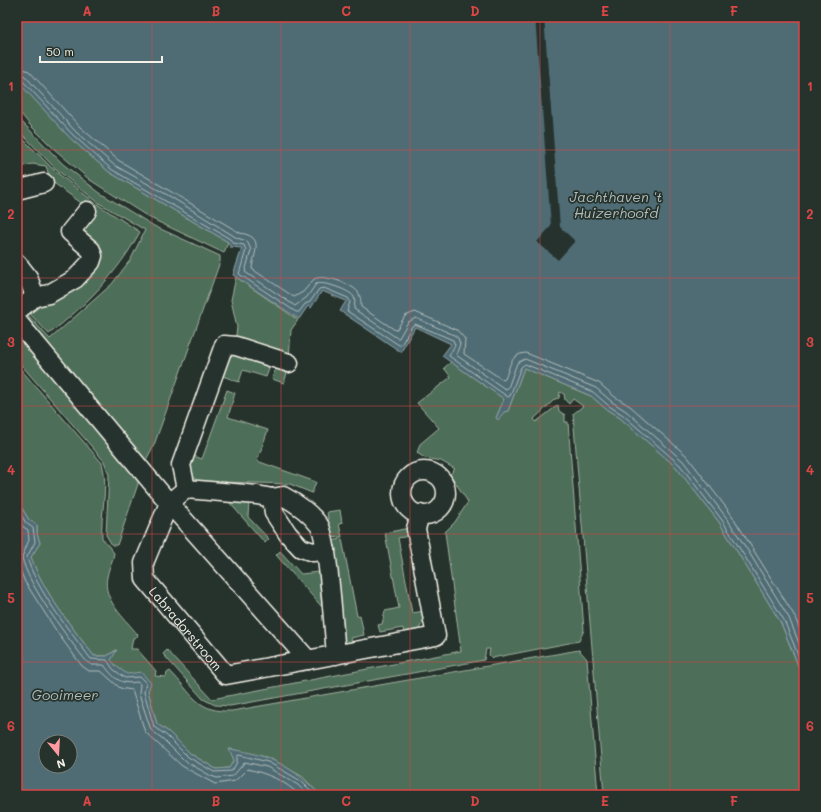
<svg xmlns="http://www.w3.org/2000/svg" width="821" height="812" viewBox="0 0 821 812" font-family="Mali,sans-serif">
  <rect width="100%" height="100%" fill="#26332d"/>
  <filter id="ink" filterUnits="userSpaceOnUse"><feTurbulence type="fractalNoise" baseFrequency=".025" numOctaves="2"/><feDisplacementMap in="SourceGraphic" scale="8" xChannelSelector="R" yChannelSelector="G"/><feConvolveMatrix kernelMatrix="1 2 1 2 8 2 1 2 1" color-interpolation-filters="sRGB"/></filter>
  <g filter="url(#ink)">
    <!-- green -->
    <path fill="#4e6e58" stroke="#a1b0a0" d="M17,80L70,138L109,172L228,242L224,253L150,218L90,180L53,148L30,125L17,109Z
      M17,117L63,164L100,193L154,226L220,256V262L154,445L146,460H142L27,321L28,315L50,339L112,284L131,259L145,230L99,203L77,186L56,169L17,129Z
      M17,133L55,171L94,202L140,232C117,274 86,305 49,334L29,313L31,309L88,273L82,231L95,213L51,181L46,166L32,164L17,168Z
      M236,277L298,320L291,330L289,360L235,342L237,327L231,300Z
      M17,330L138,476V484L117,545H112L106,535L109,475L104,461L17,360Z
      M237,351L264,360L269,369L266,377L243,370L239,382L220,375L226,356Z
      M451,362L504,399L496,418L504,411H508L524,368L591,396L606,409L620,418L676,467L719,522L781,623L804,680V795H604L573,414L583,406L573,399L569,404L565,400L564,394L560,392L559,398L555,399L534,419L536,422L558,405L559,411L565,415V422H568L584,630L579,641L492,658L489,655L490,649H486L484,660L230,706L215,705L203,699L163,654L167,650L212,699L461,651L445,532L455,522L468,502L450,474L455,469L441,461L425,458L417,453L420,444L439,428L417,403L451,377L444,368Z
      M17,365L102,463C109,488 100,513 102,538L114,553C113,561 108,569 107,577C102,600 125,618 138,635L137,637L133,638L131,649H137L156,671L155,676L166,677L167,673L170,671C192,693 197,713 232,711L579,650L587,659L598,795H320L303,777L270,758L230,749L234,760L229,768L216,769L191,754L169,732L157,724L148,691L116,666L111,660L116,650L107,656H94C71,626 44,593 31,557L40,543L37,534V525L29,520L17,500Z
      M277,365L290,369V373H287L284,383L272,379Z
      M227,390L235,393L228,417L268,430L257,461L316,482L312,493L290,484L190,481L188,464L191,455L202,459Z
      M228,501H249L248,517L269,539L265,543Z
      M340,510L342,523L339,524L342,537L331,538L327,512Z
      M409,528L410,536L398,538L412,613L425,611V619L414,637L405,639L403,628L380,632L378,625L382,624L385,611L399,608L385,533Z
      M342,539L357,616L360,615L364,635L351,638L353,647L346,648L341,642L331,541Z
      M280,551L301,574L319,572L322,607L276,555Z"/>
    <!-- water -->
    <path fill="#4f6c75" stroke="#91a1a3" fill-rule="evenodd" d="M17,17H804V680L781,623L719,522L676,467L620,418L606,409L591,396L524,368L508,411L504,412L498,420L496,418L504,399L442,356L451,344L415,327L401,352L340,311L346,301L322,291L311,308L308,306L299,319L233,275L242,248L230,247L228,242L109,172L70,138L20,84L17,80Z
      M17,500L29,520L37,525V534L40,543L31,557C44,593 71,626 94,656H107L117,650L111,660L116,666L127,674L141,672L151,683L148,691L157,724L169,732L191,754L216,769L229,768L234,760L229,749C268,754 294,767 320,795H17ZM46,742H70V766H46Z"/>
    <!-- pier -->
    <path fill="#26332d" d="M535,17H544L560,227L575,241L558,260L537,242L551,226Z"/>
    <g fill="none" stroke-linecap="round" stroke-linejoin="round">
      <!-- shore -->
      <path stroke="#b2bcba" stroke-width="1" d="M17,67L29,71L80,127L118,160L240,233C266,237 253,253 252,269L294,297L303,292L314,279C323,274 351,283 358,292C361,297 361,302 361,307L395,330L397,329L405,316L415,312L457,330L465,339L464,354L503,380L505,379C510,367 510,354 526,353L599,383L615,397L630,406L687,456L731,514L794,615L804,640
        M17,73L25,76L76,132L114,165L171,197L237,238L247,241L251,250L245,272L295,306L307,297L316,284C323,281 350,290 354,297C356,301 354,305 354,309L397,338H399L408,322L416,318L454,335L458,338L460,344L456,355L505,389L508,388L517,363L525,359L596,388L612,402L626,411L683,461L726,517L750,554L789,618L804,656
        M17,78L22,80L73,135L111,169L230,239L233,243L244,245L246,250L239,274L296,312H299L305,304L310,302L319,289L324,288L348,298L350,302L347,311L399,345H401L412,326L415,324L453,340L455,345L449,356L508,397L510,396L521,367L525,364L593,392L609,406L623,415L680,465L722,520L784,620L804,670
        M17,508L26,523L33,528L35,542L27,557C35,588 71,633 91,659L107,660L113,669L125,678L140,677L146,683L144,692L154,727L166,735L188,757L214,772L232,771L237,762V756L239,755L268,762L301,781L315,795
        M17,517L22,526L28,530L29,540L22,557C27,584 69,640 87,662L92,665H104C114,678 120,685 137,682L140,684L139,694L151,730L163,739L185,761L211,776L217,778L233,776L245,762L267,767L298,785L308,795
        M17,563L25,582L59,635L82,666L89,671H101L120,688L132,690L145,732L182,766L215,784L235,781L247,769C266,773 286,781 299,795"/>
      <defs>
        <g id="minor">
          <path d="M17,190L44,183"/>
          <path d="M17,263L28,277L35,297"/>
          <path d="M17,311L35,297L49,294L75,279L91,262L93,256L91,250L70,232L87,211"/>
          <path d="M17,321L169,503L308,660"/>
          <circle cx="424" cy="493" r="22"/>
          <path d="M186,489L181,465L224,345L236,346L289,363"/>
          <path d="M272,498L274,513L288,534L301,548L313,552L326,550"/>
          <path id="s1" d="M336,655C334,634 328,537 319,525C310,513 296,503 283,496L272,498L257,495L186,489L169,503L144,563L145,579L226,675L436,636L416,529L420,514"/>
        </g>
      </defs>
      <!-- minor casing -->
      <use href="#minor" stroke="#f4f1e8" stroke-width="21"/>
      <!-- minor -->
      <use href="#minor" stroke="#26332d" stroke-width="18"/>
    </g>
  </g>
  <!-- grid -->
  <path fill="none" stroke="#da4645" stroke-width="1" stroke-opacity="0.55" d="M152,17V795M281,17V795M410,17V795M540,17V795M670,17V795M17,150H804M17,278H804M17,406H804M17,534H804M17,662H804"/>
  <g text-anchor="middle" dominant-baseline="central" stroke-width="3.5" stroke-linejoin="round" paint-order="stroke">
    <!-- street labels -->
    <g font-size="13" fill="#f4f1e8" stroke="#26332d">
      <text stroke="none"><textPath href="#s1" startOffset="443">Labradorstroom</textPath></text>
    </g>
    <!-- water labels -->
    <g font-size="14" font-style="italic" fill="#b2bcba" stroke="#26332d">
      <text x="616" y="196">Jachthaven 't<tspan x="616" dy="16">Huizerhoofd</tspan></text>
      <text x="65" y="694">Gooimeer</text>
    </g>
  </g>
  <!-- margin -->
  <rect width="821" height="812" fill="none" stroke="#26332d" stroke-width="44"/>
  <!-- north arrow -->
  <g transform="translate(58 754) rotate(162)"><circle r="19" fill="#26332d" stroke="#787f78"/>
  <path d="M0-3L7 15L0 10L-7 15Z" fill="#ff9aa2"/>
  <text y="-6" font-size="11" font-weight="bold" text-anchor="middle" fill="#f4f1e8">N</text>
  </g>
  <!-- scale -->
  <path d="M40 56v6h122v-6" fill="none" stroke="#f4f1e8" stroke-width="2"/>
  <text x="46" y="56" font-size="12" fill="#f4f1e8" stroke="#26332d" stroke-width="3" paint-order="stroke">50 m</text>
  <rect x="22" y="22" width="777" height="768" fill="none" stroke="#da4645" stroke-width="1.5"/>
  <g font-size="13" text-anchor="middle" font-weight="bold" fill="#da4645">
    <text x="87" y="16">A</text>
    <text x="216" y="16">B</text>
    <text x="346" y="16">C</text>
    <text x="475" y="16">D</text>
    <text x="605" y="16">E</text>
    <text x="734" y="16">F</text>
    <text x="11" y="91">1</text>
    <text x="810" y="91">1</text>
    <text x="11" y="219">2</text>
    <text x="810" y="219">2</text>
    <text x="11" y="347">3</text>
    <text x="810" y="347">3</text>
    <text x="11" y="475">4</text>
    <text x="810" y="475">4</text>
    <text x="11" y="603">5</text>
    <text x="810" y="603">5</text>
    <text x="11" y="731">6</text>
    <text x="810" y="731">6</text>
    <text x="87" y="806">A</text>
    <text x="216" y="806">B</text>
    <text x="346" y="806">C</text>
    <text x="475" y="806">D</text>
    <text x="605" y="806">E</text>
    <text x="734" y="806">F</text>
  </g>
</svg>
